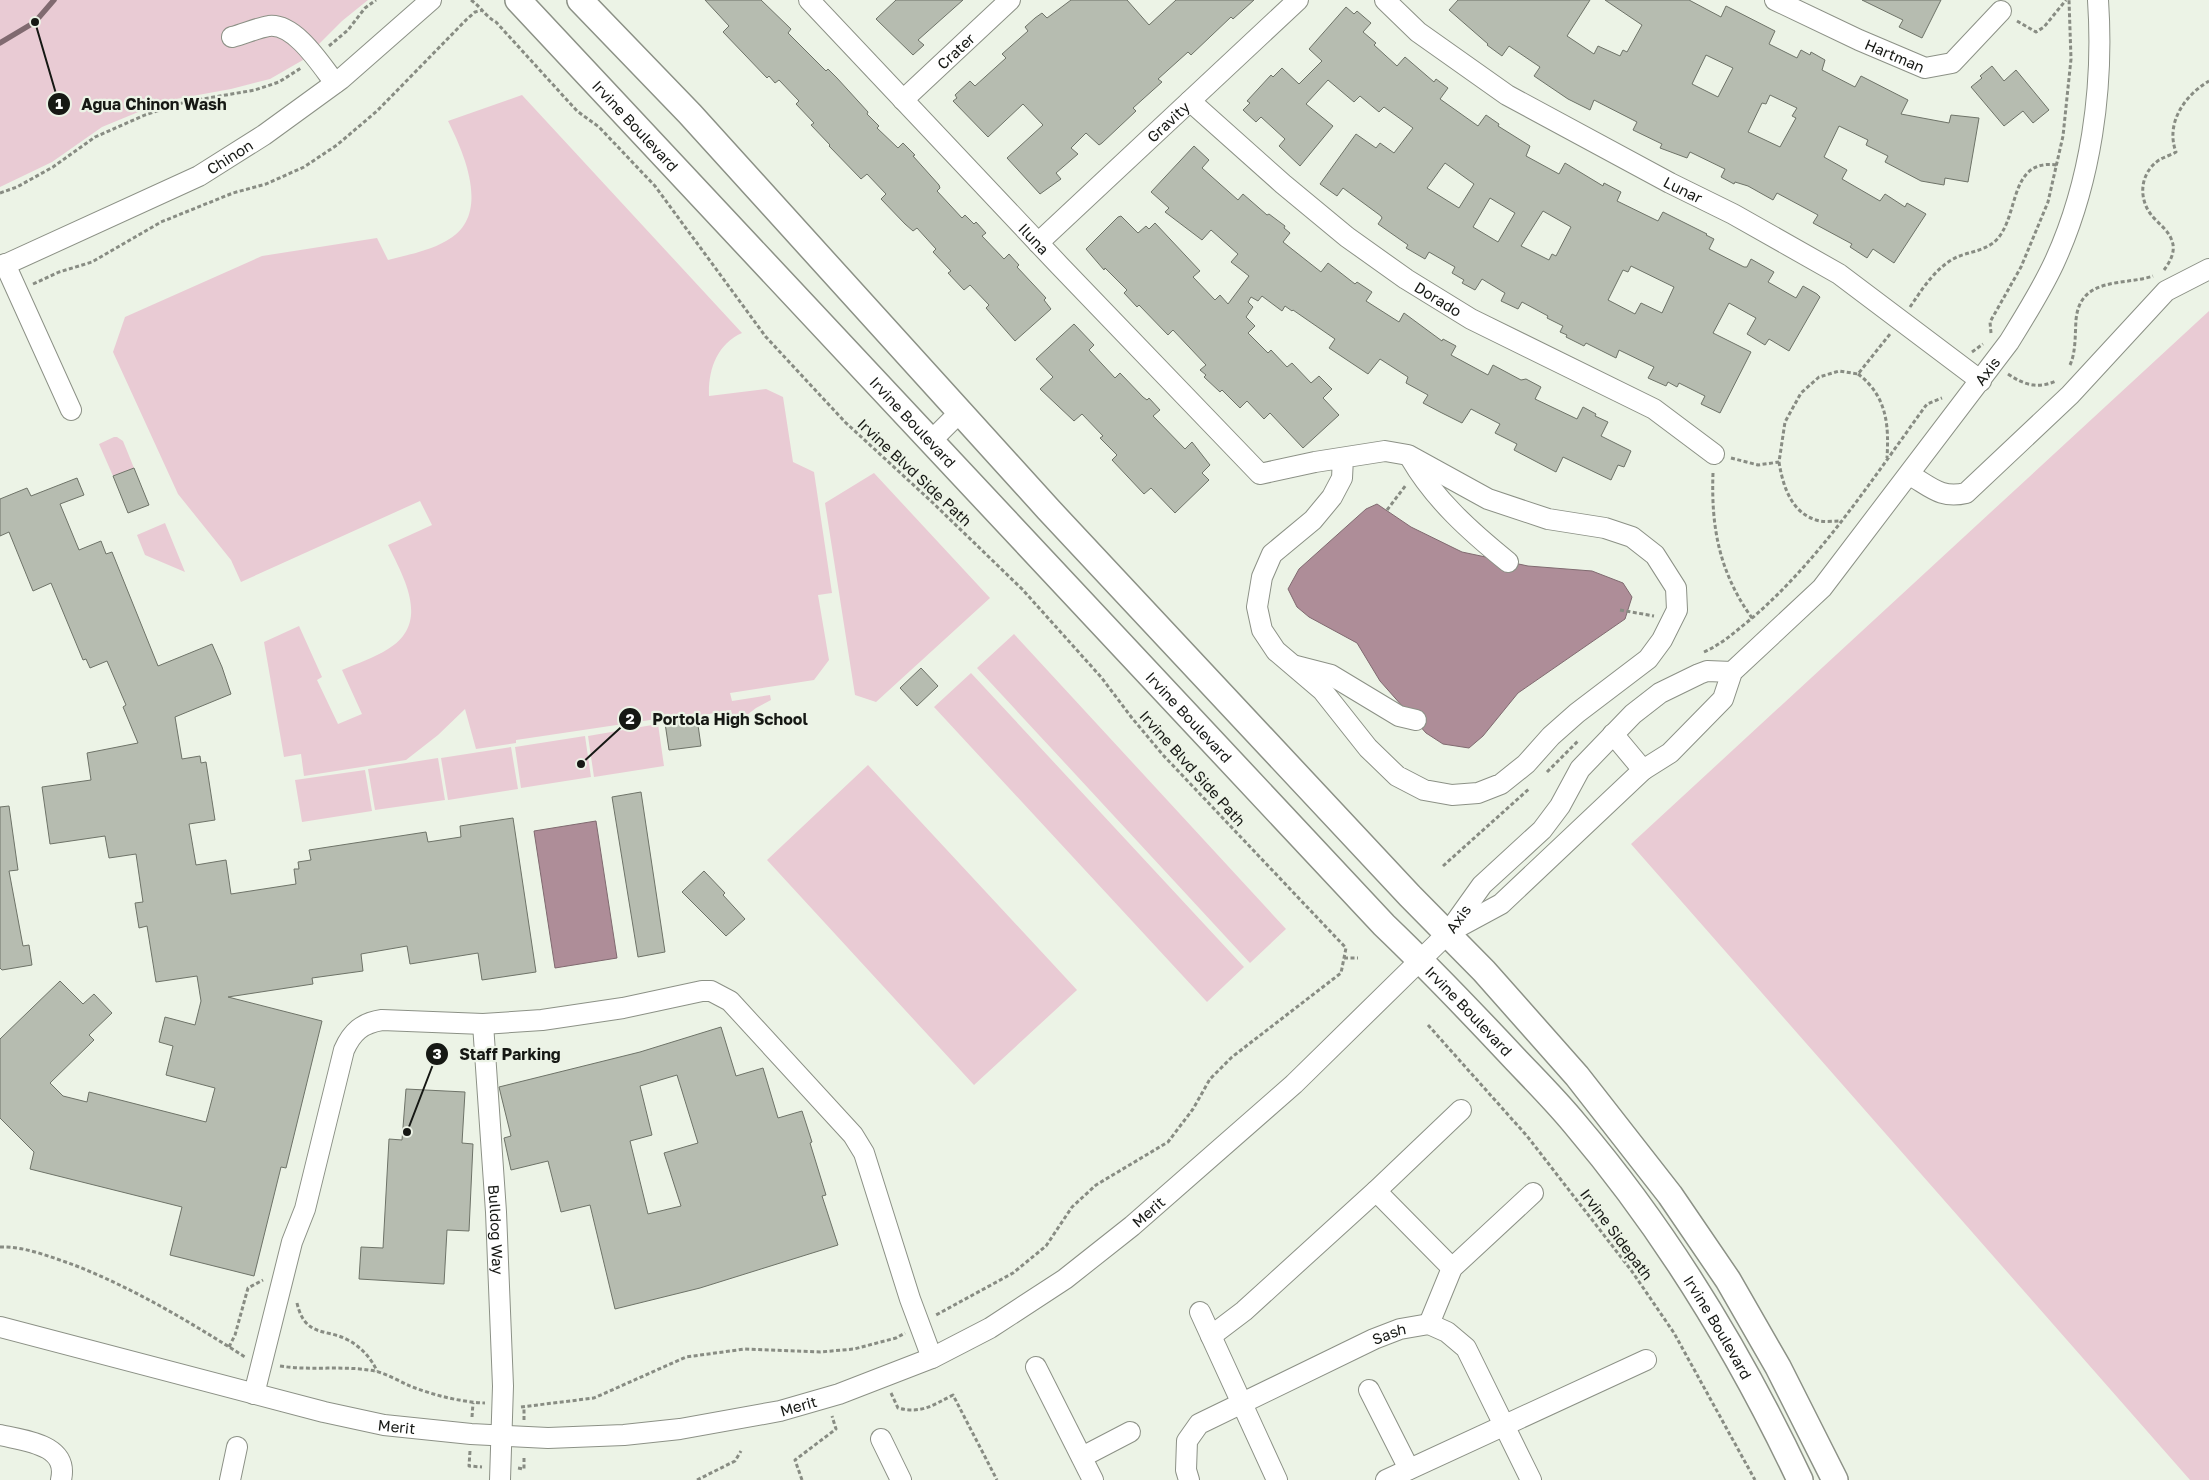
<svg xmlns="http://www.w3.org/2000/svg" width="2209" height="1480" viewBox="0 0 2209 1480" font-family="'Golos Text',sans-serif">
  <rect width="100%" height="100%" fill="#ecf3e6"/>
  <!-- grass -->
  <path fill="#e9cbd4" d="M0,0H368L342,21L303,60L270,79L231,89L165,101L102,127L52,162L0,187Z
    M522,95L742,333C717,344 708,370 709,396L766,389L783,397L793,462L814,472L832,593L818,595L829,660L814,680L730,693L732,701L770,695L771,700L756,708L734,725L731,710L698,716L697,713L516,740V743L476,749L465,709L438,735L406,760L304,776L301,754L284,757L264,642L299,626L322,677L317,680L338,724L362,714L342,670C358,663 374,658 388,649C431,623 404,578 388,545L432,525L420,501L241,582L231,560L178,494L113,352L125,317L262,256L377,238L388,260C407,255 429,251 446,241C492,217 465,155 448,121Z
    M2209,311V1480H2190L1631,844Z
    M114,437H117L123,441L134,468L113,476L99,444Z
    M874,473L990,598L876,702L855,695L825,503Z
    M165,523L185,572L145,555L137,535Z
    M1014,634L1286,929L1250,963L977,668Z
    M971,673L1244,967L1207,1002L934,707Z
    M658,724L664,766L594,777L588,736Z
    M585,736L591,777L521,788L515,747Z
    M511,747L518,789L448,800L441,758Z
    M438,758L445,800L375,810L368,769Z
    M868,765L1077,990L974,1085L767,860Z
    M365,770L372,811L302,822L295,780Z"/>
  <!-- water -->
  <path fill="#ae8d98" stroke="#806a70" d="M1377,504L1411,527L1462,552L1528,566L1592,571L1623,583L1632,597L1625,619L1518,693L1483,736L1469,748L1443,744L1426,733L1380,681L1357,643L1309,617L1297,607L1288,589L1299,569L1366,509Z
    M596,821L617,958L555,968L534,831Z"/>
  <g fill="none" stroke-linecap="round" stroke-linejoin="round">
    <!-- stream -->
    <path stroke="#806a70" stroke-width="5.5" d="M0,43L35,22L54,0"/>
  </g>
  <!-- building -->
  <path fill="#b6bcb0" stroke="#6e7368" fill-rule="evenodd" d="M705,0H761L791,29L788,33L826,71L828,69L837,78L868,112L867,114L879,126L877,128L898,148L903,143L915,155L913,156L939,185L940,188L937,191L962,218L965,215L974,224L976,222L986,233L982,236L1004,259L1009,254L1019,265L1017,267L1046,298L1044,300L1051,309L1015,341L986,308L989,305L970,285L964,290L948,273L951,271L933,252L936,249L917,228L913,231L905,224L881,199L886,194L867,174L861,179L829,146L830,145L811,125L814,123L796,104L799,101L779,80L775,83L769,76L767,78L723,32L729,26Z
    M896,0H963L918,40L924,45L913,55L876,19Z
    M1071,0H1127L1149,25L1176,0H1254L1233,19L1231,17L1191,55L1188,52L1158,79L1162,82L1133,108L1136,111L1102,143L1099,145L1086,133L1071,148L1078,154L1056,173L1061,179L1040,194L1007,158L1043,125L1023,104L988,137L953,101L957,98L955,95L970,81L975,86L1006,58L1002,54L1028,31L1025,27L1035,18L1042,13L1047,18Z
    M1458,0H1590L1567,36L1594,54L1598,46L1620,56L1623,50L1627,52L1642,25L1605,0H1689L1721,17L1726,6L1775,31L1769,44L1797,58L1801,50L1810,55L1811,52L1825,60L1822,70L1855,87L1861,76L1908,100L1901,114L1949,123L1951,115L1979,118L1968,182L1945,178L1944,185L1921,181L1885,162L1888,156L1866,145L1868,140L1839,126L1824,157L1847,170L1842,179L1880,201L1885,194L1905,207L1907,203L1926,214L1894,263L1873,249L1867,258L1850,247L1852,244L1813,223L1818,215L1777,193L1773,200L1748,186L1735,182L1734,184L1721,177L1725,169L1690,152L1687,158L1660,148L1662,144L1633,130L1637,122L1594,100L1590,110L1568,99L1534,76L1540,67L1509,46L1502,56L1487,45L1488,44L1449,10ZM1706,55L1733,68L1718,97L1692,84ZM1770,95L1797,108L1792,116L1796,118L1780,147L1748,132L1762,103L1766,104Z
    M1862,0H1941L1922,38L1899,27L1903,20Z
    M1346,7L1354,14L1357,11L1371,23L1363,32L1376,43L1374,45L1397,66L1405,57L1434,82L1436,79L1448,88L1440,99L1478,126L1486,115L1499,124L1498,126L1530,146L1526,156L1559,174L1565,163L1603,186L1604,183L1621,192L1617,201L1658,221L1663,212L1707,234L1706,235L1714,239L1709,249L1744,267H1747L1751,259L1774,272L1768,282L1796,298L1803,286L1817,294L1820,297L1789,351L1769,339L1765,345L1747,334L1756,318L1729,303L1713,333L1751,352L1720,413L1701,404L1705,396L1679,383L1677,387L1668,382L1666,386L1648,378L1654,367L1619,350L1616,358L1586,343L1584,346L1566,337L1567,335L1560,332L1563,326L1547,318L1548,316L1522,302L1518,309L1501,301L1505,293L1482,279L1475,290L1462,283L1464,280L1452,273L1455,267L1429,252L1425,259L1406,248L1408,245L1378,224L1382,218L1381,216L1343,188L1337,196L1320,184L1356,134L1376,148L1380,143L1394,153L1413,128L1384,107L1379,112L1360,96L1354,102L1328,80L1306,104L1333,126L1300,166L1279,146L1285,139L1261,117L1256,122L1243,110L1250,103L1247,101L1271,75L1273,77L1282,68L1299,84L1322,61L1309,49ZM1445,163L1474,184L1459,208L1427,188ZM1490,198L1515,213L1498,242L1473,227ZM1543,211L1571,227L1556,256L1552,254L1549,260L1521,246ZM1631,266L1674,287L1662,313L1641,303L1635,314L1608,300L1623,270L1628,272Z
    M1992,66L2004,81L2016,70L2049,110L2033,123L2023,111L2004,126L1971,87L1982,78L1980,76Z
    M1194,146L1209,160L1202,168L1238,200L1243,194L1267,215L1269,214L1285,226L1284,228L1290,233L1283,242L1321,272L1328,263L1355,284L1357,282L1372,292L1366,301L1399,322L1404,313L1442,341L1443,339L1456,346L1451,355L1488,375L1493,365L1521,380L1526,379L1541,387L1535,399L1577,419L1583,407L1596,414L1595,416L1608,422L1601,436L1631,451L1624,467L1618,465L1611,480L1563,457L1556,472L1514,450L1517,444L1495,433L1500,424L1471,409L1462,423L1440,412L1423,403L1428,395L1406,383L1408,377L1380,359L1368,374L1329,348L1335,339L1293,310L1292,311L1285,306L1282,311L1262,296L1258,301L1251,297L1248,302L1253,307L1246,317L1255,326L1248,333L1268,353L1271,350L1287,367L1292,363L1311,383L1319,376L1332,389L1323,398L1339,415L1303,448L1270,413L1264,419L1247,401L1240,408L1222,390L1220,392L1204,377L1206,375L1200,370L1206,365L1173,330L1168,335L1139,305L1137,307L1124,293L1127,290L1105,268L1104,270L1086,249L1118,217L1121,216L1138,233L1146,226L1149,229L1155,223L1200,271L1193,277L1215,300L1220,295L1228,304L1249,276L1231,262L1238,254L1211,230L1202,240L1165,212L1169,208L1151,192Z
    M1074,324L1094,345L1089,350L1115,378L1120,373L1143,397L1147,400L1149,398L1160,410L1153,416L1185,449L1192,442L1210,465L1202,473L1209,480L1175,513L1151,488L1144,494L1112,460L1117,455L1100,438L1103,436L1082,414L1074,421L1040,389L1053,377L1036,359Z
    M134,468L149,505L128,513L113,476Z
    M77,478L84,495L60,504L79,550L101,541L106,554L112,552L158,666L212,644L222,667L231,694L175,717L182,759L200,756L201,763L206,762L215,820L189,824L196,865L226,860L231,894L296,884L294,869H299L298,862L311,860L309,850L426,832L428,842L461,837L460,826L513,818L536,972L482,980L478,953L410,964L407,946L361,954L363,971L312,978L313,984L228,997L322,1021L286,1168L281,1167L254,1276L170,1255L182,1207L30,1169L34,1152L0,1118V1039L60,981L83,1004L94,994L112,1013L89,1035L94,1040L50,1083L63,1096L87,1102L89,1092L206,1122L215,1088L166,1075L173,1046L159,1042L165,1017L195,1025L201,1001L197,976L156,982L147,926L139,928L135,903L143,902L136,854L109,858L105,836L50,844L42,787L91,780L87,753L138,743L123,707L126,705L107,661L90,668L86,659L83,660L51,583L33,591L9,532L0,536V499L27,488L31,496Z
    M921,668L938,686L917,706L900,688Z
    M697,718L701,746L669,750L665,723Z
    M641,792L665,952L638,957L612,797Z
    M9,806L18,870L9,871L23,946L29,945L32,965L2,970L0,968V807Z
    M704,871L725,893L723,895L745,919L726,936L682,892Z
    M721,1027L736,1076L763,1068L778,1118L802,1111L812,1142L810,1143L826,1195L822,1196L838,1245L700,1288L615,1309L590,1205L561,1212L548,1161L511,1170L504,1138L511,1136L499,1087L640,1052ZM677,1075L698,1143L664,1153L681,1206L648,1214L630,1141L652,1135L640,1086Z
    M406,1089L465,1092L462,1143L473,1144L469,1231L447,1230L444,1284L359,1279L361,1247L383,1248L389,1139L402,1140Z"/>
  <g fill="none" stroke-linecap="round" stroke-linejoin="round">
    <defs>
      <g id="minor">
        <path id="s1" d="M809,0L1059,265L1260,474L1315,462L1385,451L1408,455L1488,499L1548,519L1605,528L1632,537L1655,555L1676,588L1677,610L1662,640L1648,659L1577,713L1551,736L1526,764L1501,784L1478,793L1452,795L1424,790L1397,776L1368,748L1322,690L1276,651L1262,630L1257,607L1262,577L1272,554L1313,520L1332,497L1342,478L1343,458"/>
        <path id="s2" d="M1385,0L1418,32L1507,95L1670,183L1733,214L1839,274L1981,381"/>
        <path id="s3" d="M1775,0L1859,40L1925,68L1952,63L2001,11"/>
        <path d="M232,37C244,34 257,28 269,26C295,23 321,65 335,83"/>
        <path id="s4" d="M903,100L1010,0"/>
        <path id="s5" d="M1190,101L1283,184L1347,237L1406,279L1471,319L1654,409L1714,454"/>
        <path id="s6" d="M1038,243L1298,0"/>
        <path d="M5,264L71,410"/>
        <path id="s7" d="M0,267L199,176L264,135L341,79L431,0"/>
        <path d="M931,441L960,412"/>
        <path d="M1411,459C1435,500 1471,532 1508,562"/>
        <path d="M1910,475C1931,487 1941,499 1966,493L2070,395L2166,291L2209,269"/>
        <path d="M1296,666L1331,675L1399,716L1416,720"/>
        <path d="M1613,734L1643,770"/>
        <path id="s8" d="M1451,931L1501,904L1643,770L1670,753L1723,699L1732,672L1822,588L2009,342C2025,316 2041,291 2054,263C2091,183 2104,88 2098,0"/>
        <path id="s9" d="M483,1024L496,1212L503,1386L500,1480"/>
        <path d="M1376,1191L1452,1268"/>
        <path d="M1200,1312L1277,1480"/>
        <path d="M1429,1324L1452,1268L1533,1193"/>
        <path id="s10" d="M0,1327L324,1412L384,1425L471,1434L548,1438L624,1435L680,1429L780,1411L839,1394L932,1358L990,1328L1065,1279L1132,1226L1294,1084L1447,934L1482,885L1542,830L1560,806L1580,769L1633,714L1660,693L1699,674L1707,671L1732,672"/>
        <path d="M1211,1336L1244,1311L1376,1191L1461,1110"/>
        <path d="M1036,1367L1093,1480"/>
        <path d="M1369,1390L1409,1469"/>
        <path d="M254,1394L292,1242L305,1209L344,1050C352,1032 362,1023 382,1020L483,1024L542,1020L623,1008L702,991H711L730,1001L853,1135L864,1153L910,1299L932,1358"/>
        <path d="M0,1435C25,1441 69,1444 61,1480"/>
        <path d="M881,1439L901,1480"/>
        <path d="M1082,1457L1130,1432"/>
        <path d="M230,1480L237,1447"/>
        <path id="s11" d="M1189,1480L1186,1470L1187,1441L1199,1424L1374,1339L1400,1329L1429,1324L1447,1332L1466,1348L1531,1480"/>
        <path d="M1386,1480L1646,1360"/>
      </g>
      <g id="major">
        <path id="s12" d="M518,0L1384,925C1430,969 1473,1014 1516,1060C1536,1081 1557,1102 1575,1124C1666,1231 1740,1353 1800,1480"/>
        <path d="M580,0L690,114L1048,509L1410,896L1484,971L1577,1076L1670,1195L1728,1280L1778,1367L1835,1480"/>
      </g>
    </defs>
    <!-- minor casing -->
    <use href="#minor" stroke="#8c9186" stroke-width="22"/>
    <!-- major casing -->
    <use href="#major" stroke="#8c9186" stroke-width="28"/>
    <!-- path -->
    <path stroke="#888c83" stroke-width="3" stroke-dasharray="4 2.5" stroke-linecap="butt" d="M471,0C481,7 485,16 496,22L577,111L599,127L655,186L766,337L845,422L932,502L1022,589L1101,677L1132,718L1163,755L1346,948L1341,973L1232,1057L1210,1079L1193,1109L1168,1142L1096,1185L1072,1207L1046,1246L1013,1273L936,1315
      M2017,21L2036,32L2044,27L2066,0
      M329,46L348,30L365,8L376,0
      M0,193L17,187L53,167L95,137L145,115L185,102L255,90L279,82L301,68
      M2164,270C2170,262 2176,251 2172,241C2169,231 2160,225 2153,217C2138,200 2139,174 2159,160C2164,157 2171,155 2176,152C2165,123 2185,95 2209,81
      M33,284L59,272L92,262L161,222L233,193L266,184L304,167L337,145L377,111L467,19L475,12L483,10
      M1910,307C1923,288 1936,267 1957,257C1969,252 1982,251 1993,243C2021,221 2006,158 2057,165
      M1991,333L1990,322L2021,267L2048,202L2063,136L2071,59L2069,0
      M1972,352L1983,344
      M2070,365C2076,352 2075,334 2076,320C2080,276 2123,286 2153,276
      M1858,374C1887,396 1889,425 1887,458
      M2008,374C2024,385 2038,389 2056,381
      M1731,458L1758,465L1779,462L1785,422L1801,393L1819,377L1839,371L1858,374L1890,334
      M1779,462C1783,487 1792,515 1820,521C1826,522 1834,521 1840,521
      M1713,473C1711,527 1719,572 1752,618
      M1387,510L1406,485
      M1620,610L1654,616
      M1704,652C1722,644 1736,631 1751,619C1821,559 1873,478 1927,404L1942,398
      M1547,772L1578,741
      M1443,866L1530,788
      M1344,958H1358
      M1428,1025L1527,1136L1631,1270L1674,1333L1755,1480
      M0,1247C24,1246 51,1257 74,1265C135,1289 190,1322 245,1357
      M297,1303C305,1338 326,1328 348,1340C361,1347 371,1358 377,1371
      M229,1347L235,1335L248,1288L263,1280
      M280,1366C312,1371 343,1365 375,1371C387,1374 399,1381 410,1386C433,1395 460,1402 485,1403
      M891,1393L898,1408C922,1414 933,1405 953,1395L997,1480
      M521,1407L594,1398L686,1357L745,1349L820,1352L854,1349L896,1338L905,1333
      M472,1417L473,1403
      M524,1420V1407
      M470,1451L469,1466L482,1467
      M518,1468L524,1469V1456
      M697,1480L735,1461L741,1451
      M802,1480L795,1460L836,1429L832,1416"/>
    <!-- minor -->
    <use href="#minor" stroke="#fff" stroke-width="20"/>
    <!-- major -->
    <use href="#major" stroke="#fff" stroke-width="25"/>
  </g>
  <g text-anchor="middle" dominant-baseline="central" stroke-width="4.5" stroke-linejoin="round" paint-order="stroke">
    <!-- street labels -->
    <g font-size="15" fill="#161814" stroke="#ecf3e6">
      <text stroke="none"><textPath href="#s4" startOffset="72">Crater</textPath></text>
      <text stroke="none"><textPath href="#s3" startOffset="132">Hartman</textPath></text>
      <text stroke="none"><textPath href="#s6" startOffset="178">Gravity</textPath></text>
      <text stroke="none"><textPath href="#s12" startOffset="172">Irvine Boulevard</textPath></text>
      <text stroke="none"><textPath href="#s7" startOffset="255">Chinon</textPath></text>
      <text stroke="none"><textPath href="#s2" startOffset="355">Lunar</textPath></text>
      <text stroke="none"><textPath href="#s1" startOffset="328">Iluna</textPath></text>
      <text stroke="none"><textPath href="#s5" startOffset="318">Dorado</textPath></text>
      <text stroke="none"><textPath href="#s8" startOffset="784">Axis</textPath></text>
      <text stroke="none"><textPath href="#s12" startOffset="578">Irvine Boulevard</textPath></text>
      <text transform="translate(915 472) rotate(43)">Irvine Blvd Side Path</text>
      <text stroke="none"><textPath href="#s12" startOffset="982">Irvine Boulevard</textPath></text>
      <text transform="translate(1193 768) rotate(48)">Irvine Blvd Side Path</text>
      <text stroke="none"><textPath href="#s10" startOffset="1645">Axis</textPath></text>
      <text stroke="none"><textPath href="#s12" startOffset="1388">Irvine Boulevard</textPath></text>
      <text stroke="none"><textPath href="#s10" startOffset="1218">Merit</textPath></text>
      <text stroke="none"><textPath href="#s9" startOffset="206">Bulldog Way</textPath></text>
      <text transform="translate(1617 1234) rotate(53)">Irvine Sidepath</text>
      <text stroke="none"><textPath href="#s12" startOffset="1792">Irvine Boulevard</textPath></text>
      <text stroke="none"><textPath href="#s11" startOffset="271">Sash</textPath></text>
      <text stroke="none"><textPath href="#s10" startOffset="814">Merit</textPath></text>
      <text stroke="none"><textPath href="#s10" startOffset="409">Merit</textPath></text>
    </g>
  </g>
  <!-- callouts -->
  <path fill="none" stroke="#161814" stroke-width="2" d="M35 22L59 104M581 764L630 719M407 1132L437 1054"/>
  <g fill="#161814" stroke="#ecf3e6" stroke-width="2">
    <circle cx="35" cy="22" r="5"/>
    <circle cx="581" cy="764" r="5"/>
    <circle cx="407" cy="1132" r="5"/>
    <circle cx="59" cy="104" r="12"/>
    <circle cx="630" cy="719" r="12"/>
    <circle cx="437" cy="1054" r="12"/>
  </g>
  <g font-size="15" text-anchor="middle" font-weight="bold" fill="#fff">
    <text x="59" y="109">1</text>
    <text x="630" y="724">2</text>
    <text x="437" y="1059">3</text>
  </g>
  <g font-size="16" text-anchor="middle" font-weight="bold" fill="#161814" stroke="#ecf3e6" stroke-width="4.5" stroke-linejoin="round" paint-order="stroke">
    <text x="154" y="110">Agua Chinon Wash</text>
    <text x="730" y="725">Portola High School</text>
    <text x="510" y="1060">Staff Parking</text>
  </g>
</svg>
